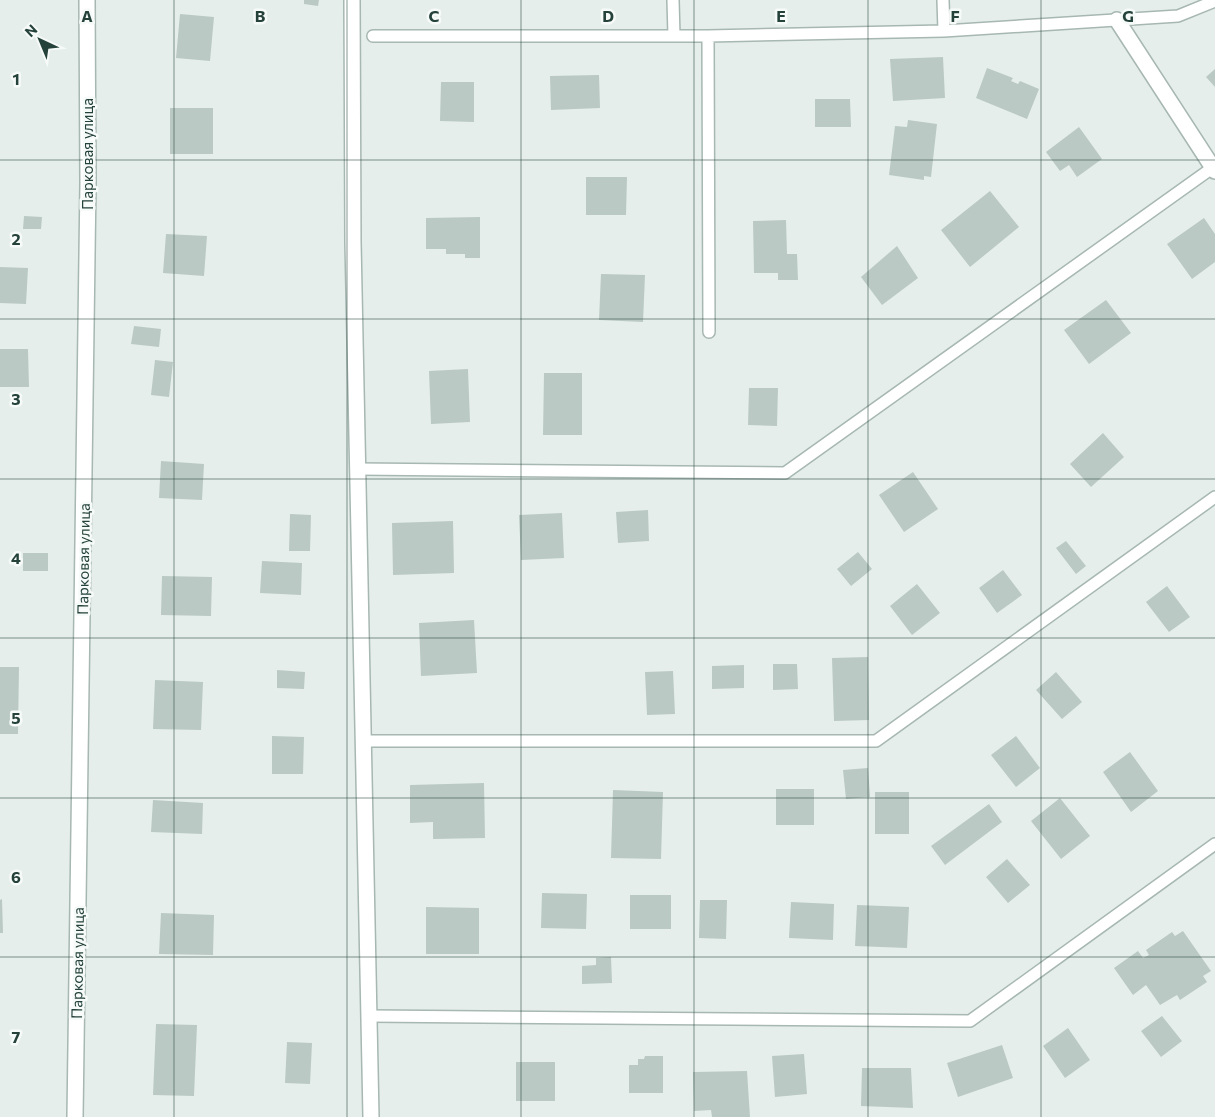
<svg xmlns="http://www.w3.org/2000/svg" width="1215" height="1117" viewBox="0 0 1215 1117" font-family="Commissioner,sans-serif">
  <rect width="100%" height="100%" fill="#e5eeeb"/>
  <!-- building -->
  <path fill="#bac9c4" d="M304,0H319L318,6L304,4Z
    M180,14L214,17L210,61L176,58Z
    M943,57L945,98L893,101L890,59Z
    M987,68L1013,78L1011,81L1018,84L1020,81L1039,89L1027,119L976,98Z
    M1215,69V87L1206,77Z
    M599,75L600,108L551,110L550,76Z
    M441,82H474V122L440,121Z
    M815,99H850L851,127H815Z
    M170,108H213V154H170Z
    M908,120L937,124L931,177L924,176V180L889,175L895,126L907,127Z
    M1079,127L1102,159L1077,177L1069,165L1060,171L1046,152Z
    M586,177H627L626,215H586Z
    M990,191L1019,227L970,267L941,230Z
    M24,216L42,217L41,229H23Z
    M480,217V258H465V254H446V249H426V218Z
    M1204,218L1215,234V262L1192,279L1167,244Z
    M786,220L787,254H797L798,280H778V273H754L753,221Z
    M166,234L207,236L204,276L163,273Z
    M897,246L918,278L882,305L861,277Z
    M0,267L28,268L26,304L0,303Z
    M601,274L645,275L643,322L599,320Z
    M1106,300L1131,333L1089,364L1064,330Z
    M134,326L161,329L159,347L131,344Z
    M0,349H28L29,387H0Z
    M155,360L173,362L169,397L151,395Z
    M468,369L470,422L431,424L429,371Z
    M544,373H582V435H543Z
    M749,388H778L777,426L748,425Z
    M1103,433L1124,457L1091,487L1070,464Z
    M161,461L204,464L202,500L159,498Z
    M913,472L938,509L904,532L879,495Z
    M648,510L649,541L618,543L616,512Z
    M562,513L564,558L521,560L519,515Z
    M290,514L311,515L310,551H289Z
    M453,521L454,573L393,575L392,523Z
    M1066,541L1086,566L1076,574L1056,548Z
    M858,552L872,569L851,586L837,569Z
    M23,553H48V571H23Z
    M262,561L302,563L301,595L260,593Z
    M1003,570L1022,595L997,613L979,588Z
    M162,576L212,577L211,616L161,615Z
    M917,584L940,613L912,635L890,606Z
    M1167,586L1190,617L1169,632L1146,602Z
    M474,620L477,673L421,676L419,623Z
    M868,657L869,720L834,721L832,658Z
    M773,664H797L798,689L773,690Z
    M744,665V688L712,689V666Z
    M0,667H19L18,734H0Z
    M277,670L305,672L304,689L277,688Z
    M673,671L675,714L647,715L645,672Z
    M1056,672L1082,702L1062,719L1036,690Z
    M155,680L203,682L201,730L153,729Z
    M272,736L304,737L303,774H272Z
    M1016,736L1040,768L1016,787L991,755Z
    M1130,752L1158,791L1131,812L1103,772Z
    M868,768L870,797L846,799L843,770Z
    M484,783L485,838L433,839V822L410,823V785Z
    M776,789H814V825H776Z
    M613,790L663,792L661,859L611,858Z
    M875,792H909V834H875Z
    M1060,798L1090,836L1061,859L1031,821Z
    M153,800L203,803L202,834L151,832Z
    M989,804L1002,822L945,865L931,846Z
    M1007,859L1030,885L1008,903L986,877Z
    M542,893L587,894L586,929L541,928Z
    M630,895H671V929H630Z
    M2,899L3,933H0V900Z
    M700,900H727L726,939L699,938Z
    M791,902L834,904L833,940L789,938Z
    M857,905L909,907L907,948L855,946Z
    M426,907L479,908V954H426Z
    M161,913L214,915L213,955L159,954Z
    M1183,931L1211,971L1203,976L1207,982L1180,1000L1177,995L1160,1005L1146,985L1133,995L1114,968L1138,951L1143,958L1149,955L1146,950L1172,932L1175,936Z
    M611,957L612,983L582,984V966L596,965V958Z
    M1162,1016L1182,1041L1161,1057L1141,1031Z
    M156,1024L197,1025L194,1096L153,1095Z
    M1068,1028L1090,1060L1065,1078L1043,1046Z
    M287,1042L312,1043L310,1084L285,1083Z
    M1002,1045L1013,1078L958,1097L947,1063Z
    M804,1054L807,1094L775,1097L772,1056Z
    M645,1056H663V1093H629V1065H638V1059H644Z
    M516,1062H555V1101H516Z
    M862,1068H911L913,1108L861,1106Z
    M747,1071L750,1117H712L711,1110L694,1111L693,1072Z"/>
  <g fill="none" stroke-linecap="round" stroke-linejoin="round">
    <defs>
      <path id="lane" d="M673,0L674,36
        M943,0L944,31
        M373,36H708L944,31L1178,16L1215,1
        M708,36L709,332
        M358,469L785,473L1215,166
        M363,741H876L1215,497
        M369,1016L970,1021L1215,844"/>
      <path id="street" d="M352,0L353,242L371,1117
        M1117,20L1215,171
        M75,1117L88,183L87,0"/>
    </defs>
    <!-- lane casing -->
    <use href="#lane" stroke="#a7b7b2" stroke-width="14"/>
    <!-- street casing -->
    <use href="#street" stroke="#a7b7b2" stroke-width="18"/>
    <!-- lane -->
    <use href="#lane" stroke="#fff" stroke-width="11"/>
    <!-- street -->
    <use href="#street" stroke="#fff" stroke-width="15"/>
  </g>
  <!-- grid -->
  <path fill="none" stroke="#24413a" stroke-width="1" stroke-opacity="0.55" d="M174,0V1117M347,0V1117M521,0V1117M694,0V1117M868,0V1117M1041,0V1117M0,160H1215M0,319H1215M0,479H1215M0,638H1215M0,798H1215M0,957H1215"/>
  <g text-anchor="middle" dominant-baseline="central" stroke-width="5" stroke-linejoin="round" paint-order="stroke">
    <!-- street labels -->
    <g font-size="15" fill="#24413a" stroke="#f6faf8">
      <text transform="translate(87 154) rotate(-90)">Парковая улица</text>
      <text transform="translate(83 559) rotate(-89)">Парковая улица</text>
      <text transform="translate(77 963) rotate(-89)">Парковая улица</text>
    </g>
  </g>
  <g font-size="16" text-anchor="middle" font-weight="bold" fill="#24413a" stroke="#f6faf8" stroke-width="5" stroke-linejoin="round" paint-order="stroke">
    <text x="87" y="22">A</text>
    <text x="260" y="22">B</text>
    <text x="434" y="22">C</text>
    <text x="608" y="22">D</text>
    <text x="781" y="22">E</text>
    <text x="955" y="22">F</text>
    <text x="1128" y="22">G</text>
    <text x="16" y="85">1</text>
    <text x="16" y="245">2</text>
    <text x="16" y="405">3</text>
    <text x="16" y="564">4</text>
    <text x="16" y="724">5</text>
    <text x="16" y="883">6</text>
    <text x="16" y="1043">7</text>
  </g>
  <!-- north arrow -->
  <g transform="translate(40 40) rotate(316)" stroke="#f6faf8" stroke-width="4" paint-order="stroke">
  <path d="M0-4L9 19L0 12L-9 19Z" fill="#24413a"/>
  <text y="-8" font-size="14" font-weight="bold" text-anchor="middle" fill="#24413a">N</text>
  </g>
</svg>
